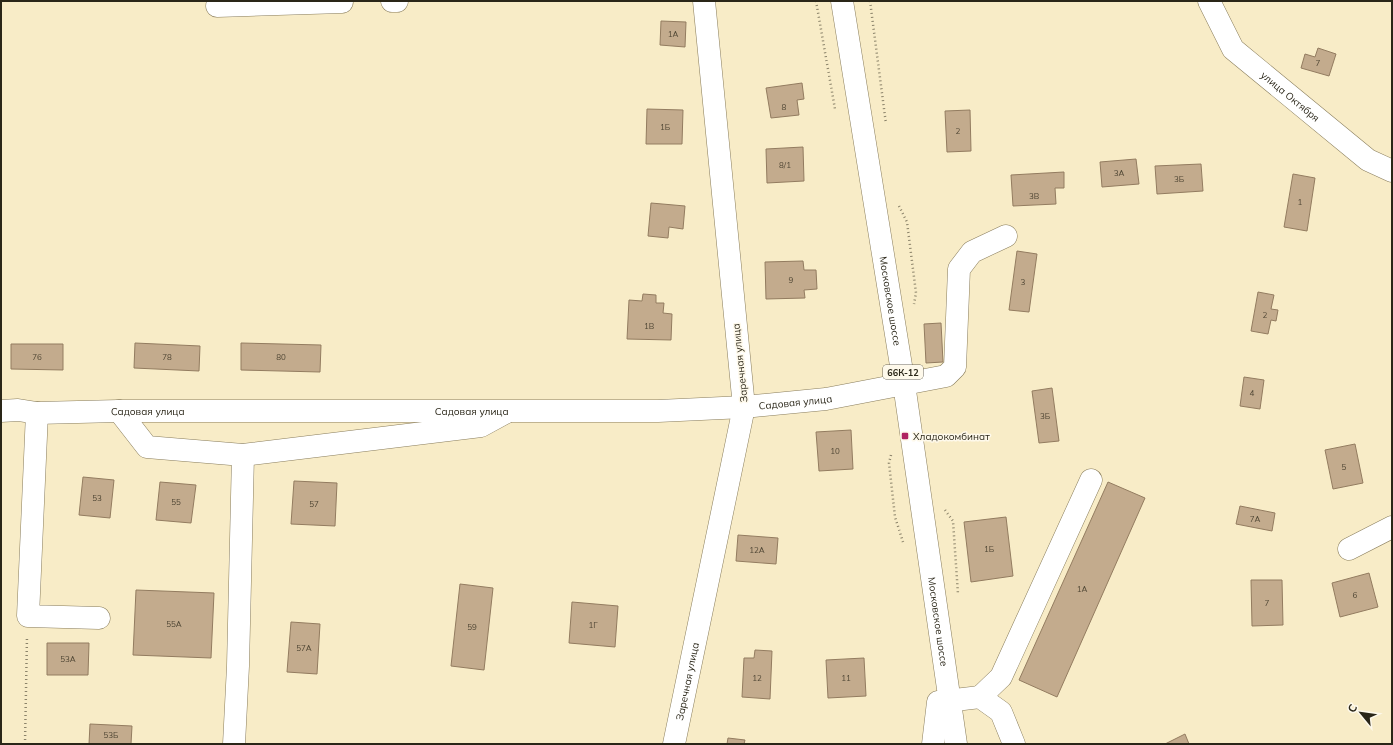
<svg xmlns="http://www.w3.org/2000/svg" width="1393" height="745" viewBox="0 0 1393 745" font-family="Mulish,sans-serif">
  <rect width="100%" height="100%" fill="#f8ecc7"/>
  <!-- building -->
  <path fill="#c3ab8d" stroke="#937c60" d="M661,21L686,22L685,47L660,45Z
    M1318,48L1336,54L1329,76L1301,68L1305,54L1315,57Z
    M802,83L804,99L797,100L799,115L771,118L766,88Z
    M647,109L683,110L682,144H646Z
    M970,110L971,151L947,152L945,111Z
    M803,147L804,181L767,183L766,149Z
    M1136,159L1139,184L1102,187L1100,162Z
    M1201,164L1203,191L1157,194L1155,166Z
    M1064,172V188H1055L1056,204L1013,206L1011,175Z
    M1293,174L1315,178L1307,231L1284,227Z
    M651,203L685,206L683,229L669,227L668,238L648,236Z
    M1017,251L1037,254L1029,312L1009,310Z
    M803,261L804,270H816L817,289L804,290L805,298L766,299L765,262Z
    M1258,292L1274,295L1271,309L1278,310L1276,321L1271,320L1268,334L1251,331Z
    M643,294L656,295V303H664L663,313L672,314L671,340L627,339L629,300L642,301Z
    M941,323L943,362L926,363L924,324Z
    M135,343L200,346L199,371L134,368Z
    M241,343L321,345L320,372L241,370Z
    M11,344H63V370L11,369Z
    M1244,377L1264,380L1260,409L1240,406Z
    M1052,388L1059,441L1039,443L1032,391Z
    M851,430L853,469L819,471L816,432Z
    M1355,444L1363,483L1333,489L1325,450Z
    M83,477L114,480L110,518L79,515Z
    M294,481L337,483L335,526L291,524Z
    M160,482L196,485L191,523L156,520Z
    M1108,482L1145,498L1057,697L1019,680Z
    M1240,506L1275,513L1272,531L1236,524Z
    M1006,517L1013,576L971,582L964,522Z
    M738,535L778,538L776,564L736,561Z
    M1369,573L1378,607L1340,617L1332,583Z
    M1251,580H1282L1283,625L1252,626Z
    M460,584L493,588L484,670L451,666Z
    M136,590L214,593L211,658L133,655Z
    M572,602L618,606L615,647L569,643Z
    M291,622L320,624L317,674L287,672Z
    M47,643H89L88,675H47Z
    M755,650L772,651L770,699L742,697L744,658H754Z
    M864,658L866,696L828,698L826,660Z
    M90,724L132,726L131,744H89Z
    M1185,734L1189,744H1165Z
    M728,738L745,740L744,744H727Z"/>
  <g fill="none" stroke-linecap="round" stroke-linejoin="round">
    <defs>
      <g id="minor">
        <path d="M392,1H397"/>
        <path id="s1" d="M1209,1L1233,49L1368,160L1392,171"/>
        <path d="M217,6L342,2V1"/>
        <path id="s2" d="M1,411L18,410L37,413L119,411H658L744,407L826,399L946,376L955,367L959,269L972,252L1006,236"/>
        <path d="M119,411L147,447L243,455L481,426L505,413"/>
        <path d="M37,413L28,616L99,618"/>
        <path d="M1349,549L1392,527"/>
        <path d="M980,697L1001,677L1091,480"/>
        <path d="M234,744L238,666L243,455"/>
        <path id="s3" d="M674,744L744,407L704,1"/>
        <path d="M933,744L938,702L980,697L1001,712L1014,744"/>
      </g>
      <g id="major">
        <path id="s4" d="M842,1L904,384L956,744"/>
      </g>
    </defs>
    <!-- minor casing -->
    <use href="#minor" stroke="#897d5c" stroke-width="23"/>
    <!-- major casing -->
    <use href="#major" stroke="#897d5c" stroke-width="23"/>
    <!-- path -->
    <path stroke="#8b836a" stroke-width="2.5" stroke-dasharray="1 3" stroke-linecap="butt" d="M816,1L835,109
      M870,1L886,124
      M899,206L907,222L916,293L914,304
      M891,455L889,463L895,517L903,542
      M945,510L953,521L958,594
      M25,744L27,636"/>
    <!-- minor -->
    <use href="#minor" stroke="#fff" stroke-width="22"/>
    <!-- major -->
    <use href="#major" stroke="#fff" stroke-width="22"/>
  </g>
  <!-- markers -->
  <rect fill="#af2361" stroke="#fef9eb" stroke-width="1.5" x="901" y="432" width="8" height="8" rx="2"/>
  <g text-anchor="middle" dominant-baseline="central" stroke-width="3" stroke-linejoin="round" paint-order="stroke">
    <!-- number labels -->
    <g font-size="8" fill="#504735">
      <text x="673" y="34">1А</text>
      <text x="1318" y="63">7</text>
      <text x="784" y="107">8</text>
      <text x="665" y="127">1Б</text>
      <text x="958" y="131">2</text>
      <text x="785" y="165">8/1</text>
      <text x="1119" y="173">3А</text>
      <text x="1179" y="179">3Б</text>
      <text x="1034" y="196">3В</text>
      <text x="1300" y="202">1</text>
      <text x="791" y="280">9</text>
      <text x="1023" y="282">3</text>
      <text x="1265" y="315">2</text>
      <text x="649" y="326">1В</text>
      <text x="37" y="357">76</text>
      <text x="167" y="357">78</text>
      <text x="281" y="357">80</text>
      <text x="1252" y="393">4</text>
      <text x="1045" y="416">3Б</text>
      <text x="835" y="451">10</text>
      <text x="1344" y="467">5</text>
      <text x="97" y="498">53</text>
      <text x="176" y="502">55</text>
      <text x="314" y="504">57</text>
      <text x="1255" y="519">7А</text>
      <text x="989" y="549">1Б</text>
      <text x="757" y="550">12А</text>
      <text x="1082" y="589">1А</text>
      <text x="1355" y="595">6</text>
      <text x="1267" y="603">7</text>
      <text x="174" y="624">55А</text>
      <text x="593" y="625">1Г</text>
      <text x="472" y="627">59</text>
      <text x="304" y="648">57А</text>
      <text x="68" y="659">53А</text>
      <text x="757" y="678">12</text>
      <text x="846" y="678">11</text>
      <text x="111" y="735">53Б</text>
    </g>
    <!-- shield labels -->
    <rect fill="#fef9eb" stroke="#6a6557" stroke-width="1" x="883" y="365" width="40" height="14" rx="3"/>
    <g font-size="9" font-weight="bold" fill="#2a2618">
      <text x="903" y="372">66К-12</text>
    </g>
    <!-- street labels -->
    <g font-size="10" fill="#2a2618" stroke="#fef9eb">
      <text stroke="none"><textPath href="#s1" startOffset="128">улица Октября</textPath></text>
      <text stroke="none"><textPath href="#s4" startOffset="304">Московское шоссе</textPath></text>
      <text transform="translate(740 363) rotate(-96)">Заречная улица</text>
      <text stroke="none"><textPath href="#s2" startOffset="795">Садовая улица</textPath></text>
      <text stroke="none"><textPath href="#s2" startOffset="147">Садовая улица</textPath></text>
      <text stroke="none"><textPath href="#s2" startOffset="471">Садовая улица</textPath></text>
      <text stroke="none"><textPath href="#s4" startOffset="628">Московское шоссе</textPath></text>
      <text stroke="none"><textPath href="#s3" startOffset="64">Заречная улица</textPath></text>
    </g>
    <!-- poi labels -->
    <g font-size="10" fill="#2a2618" stroke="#fef9eb" text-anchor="start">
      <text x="913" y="436">Хладокомбинат</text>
    </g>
  </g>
  <!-- border -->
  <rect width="1393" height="745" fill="none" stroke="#2a2618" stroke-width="4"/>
  <!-- north arrow -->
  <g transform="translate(1361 713) rotate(299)" stroke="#fef9eb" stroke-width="3" paint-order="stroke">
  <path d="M0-3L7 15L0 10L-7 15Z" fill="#2a2618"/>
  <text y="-6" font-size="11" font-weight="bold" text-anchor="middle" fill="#2a2618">С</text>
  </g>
</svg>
